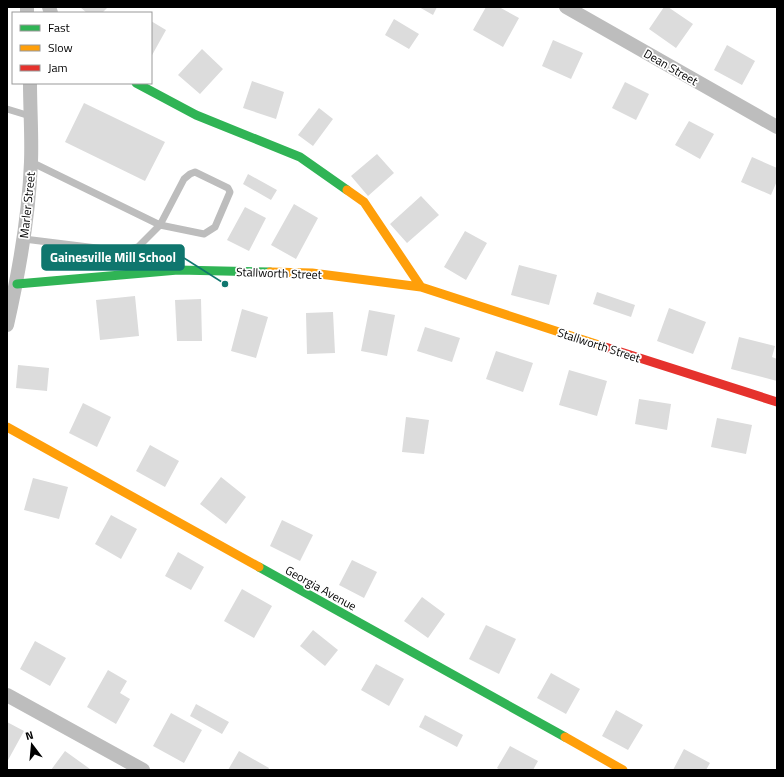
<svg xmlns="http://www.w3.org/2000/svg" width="784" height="777" viewBox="0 0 784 777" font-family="'Titillium Web',sans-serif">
  <rect width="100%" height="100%" fill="#fff"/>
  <!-- building -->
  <path fill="#dcdcdc" d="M80,7H108L102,13H87Z
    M419,7H437L433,15Z
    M486,7H499L519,18L503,47L473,30Z
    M664,7H668L693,24L676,48L649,29Z
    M394,19L419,34L409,49L385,35Z
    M151,21L166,30L151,57Z
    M553,40L583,53L571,79L542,66Z
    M727,45L755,61L742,85L714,70Z
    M202,49L223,69L200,94L178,75Z
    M252,81L284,92L276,119L243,108Z
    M625,82L649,94L636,120L612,108Z
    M84,103L165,142L145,181L65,142Z
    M319,108L333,119L313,146L298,135Z
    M689,121L714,134L700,159L675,145Z
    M377,154L394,173L368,196L351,176Z
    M752,157L777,168V181L771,195L741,182Z
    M248,174L277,190L271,200L243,184Z
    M421,196L439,215L407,243L390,224Z
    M294,204L318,218L296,259L271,245Z
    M245,207L266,218L249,251L227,240Z
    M465,231L487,243L466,280L444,267Z
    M519,265L557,275L549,305L511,295Z
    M597,292L635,305L631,317L593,304Z
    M135,296L139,336L100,340L96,300Z
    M201,299L202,341H177L175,300Z
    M669,308L706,322L693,354L657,341Z
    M242,309L268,317L256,358L231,351Z
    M369,310L395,315L387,356L361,351Z
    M333,312L335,353L307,354L306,313Z
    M425,327L460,338L452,362L417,351Z
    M739,337L775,346L772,357L777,359V381L731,369Z
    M496,351L533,363L523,392L486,379Z
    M18,365L49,368L47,391L16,388Z
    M569,370L607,381L597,416L559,405Z
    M639,399L671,404L667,430L635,424Z
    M83,403L111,417L97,447L69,433Z
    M406,417L429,420L424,454L402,452Z
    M717,418L752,425L746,454L711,447Z
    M150,445L179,461L165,487L136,471Z
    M221,477L246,497L226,524L200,504Z
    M33,478L68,487L59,519L24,510Z
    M111,515L137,529L121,559L95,544Z
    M282,520L313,535L300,561L270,546Z
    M178,552L204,567L191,590L165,576Z
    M352,560L377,572L364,598L339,585Z
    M242,589L272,606L254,638L224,621Z
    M422,597L445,614L428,638L404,621Z
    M486,625L516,639L499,674L469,659Z
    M313,630L338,650L325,666L300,646Z
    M35,641L66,658L50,686L20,669Z
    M376,664L404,679L389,706L361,690Z
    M108,670L127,681L120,693L130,699L116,724L87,707Z
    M551,673L580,689L566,714L537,698Z
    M196,704L229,722L222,734L190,716Z
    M616,710L643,725L628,750L602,736Z
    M171,713L202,730L184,763L153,746Z
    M425,715L463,735L457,747L419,727Z
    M7,722L24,731L7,762Z
    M510,746L538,761L533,770H500L497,768Z
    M684,749L710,763L706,770H673Z
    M65,751L90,769L89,770H51Z
    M239,751L269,768L268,770H228Z"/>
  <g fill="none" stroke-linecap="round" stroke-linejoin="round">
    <!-- lane -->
    <path stroke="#bdbdbd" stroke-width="7" d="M7,109L30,116
      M24,239L121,251L138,247L160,225L184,179L190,174L195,172L228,188L230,192L215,227L204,234L160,225L31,162"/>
    <!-- street -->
    <path stroke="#bdbdbd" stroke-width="14" d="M27,7V13
      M49,7L51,13
      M566,7L777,127
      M7,325C19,272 29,217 31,162C32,136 30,109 30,83
      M7,695L143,770"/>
    <!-- fast -->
    <path stroke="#30b455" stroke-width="9" d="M136,83L196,115L300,157L347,190
      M17,284L178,270L270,272
      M259,567L565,737"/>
    <!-- slow -->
    <path stroke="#ff9f0a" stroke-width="9" d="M347,190L364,202L421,287L602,346
      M270,272L312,273L421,287
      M7,427L259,567
      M565,737L623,770"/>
    <!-- jam -->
    <path stroke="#e5322d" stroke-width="9" d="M602,346L777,402"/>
  </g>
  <g text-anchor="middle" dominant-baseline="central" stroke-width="3.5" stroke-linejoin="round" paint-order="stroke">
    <!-- street labels -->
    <g font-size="12" fill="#000" stroke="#fff">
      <text transform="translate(671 67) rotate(30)">Dean Street</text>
      <text transform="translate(27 205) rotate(-84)">Marler Street</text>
      <text transform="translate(279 273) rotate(2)">Stallworth Street</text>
      <text transform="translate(599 345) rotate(18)">Stallworth Street</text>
      <text transform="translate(321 588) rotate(29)">Georgia Avenue</text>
    </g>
  </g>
  <!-- callouts -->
  <path fill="none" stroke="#0f766e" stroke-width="1.5" d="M225 284L184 258"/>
  <circle fill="#0f766e" stroke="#fff" stroke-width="1.5" cx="225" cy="284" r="4"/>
  <rect fill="#0f766e" stroke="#0f766e" stroke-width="1.5" x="42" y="245" width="142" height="25" rx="4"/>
  <g font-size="13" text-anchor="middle" font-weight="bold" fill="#fff">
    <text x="113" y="262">Gainesville Mill School</text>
  </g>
  <!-- border -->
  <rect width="784" height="777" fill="none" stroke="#000000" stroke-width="16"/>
  <!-- legend -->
  <rect x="12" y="12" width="140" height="72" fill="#ffffff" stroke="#999999"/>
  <rect x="20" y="25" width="20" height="6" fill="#30b455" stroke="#999999"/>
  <text x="48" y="32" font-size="12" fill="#000000">Fast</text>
  <rect x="20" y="45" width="20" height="6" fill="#ff9f0a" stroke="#999999"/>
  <text x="48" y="52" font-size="12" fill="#000000">Slow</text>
  <rect x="20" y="65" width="20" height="6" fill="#e5322d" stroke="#999999"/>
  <text x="48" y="72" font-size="12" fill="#000000">Jam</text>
  <!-- north arrow -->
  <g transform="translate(32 745) rotate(344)" stroke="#ffffff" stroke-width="3" paint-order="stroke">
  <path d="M0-3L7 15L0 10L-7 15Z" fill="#000000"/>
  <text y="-6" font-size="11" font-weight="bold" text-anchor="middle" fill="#000000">N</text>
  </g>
</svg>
